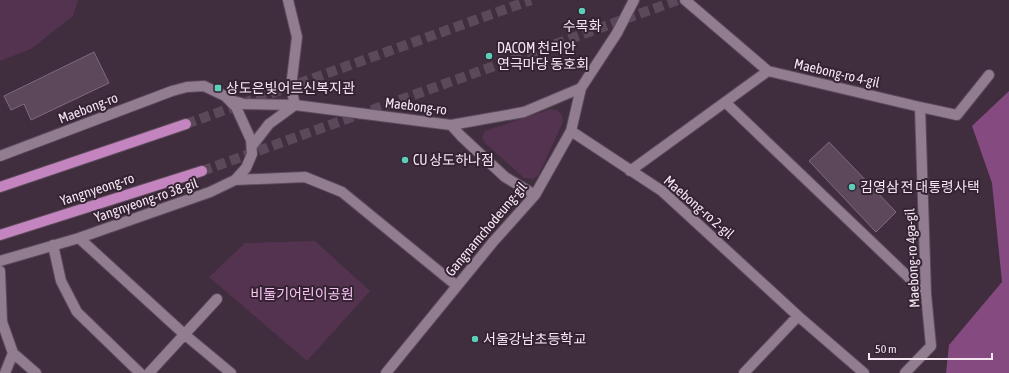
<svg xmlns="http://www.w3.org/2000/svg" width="1009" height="373" viewBox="0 0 1009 373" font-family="'Asap Condensed','Noto Sans KR',sans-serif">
  <rect width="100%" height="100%" fill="#402d3e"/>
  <!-- green -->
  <path fill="#543351" d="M0,0H78L73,16L31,49L0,61Z
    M551,109L557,110L562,115L563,122L538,176L533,179L524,178L485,143L482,137L485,131Z
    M315,241L370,291L307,361L209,277L245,243Z"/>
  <!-- forest -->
  <path fill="#854a80" d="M1009,91V373H946L949,345L1002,282L992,183L972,126Z"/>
  <!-- building -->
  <path fill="#5d485b" stroke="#806a7e" d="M94,52L109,83L31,120L24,104L11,110L4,96Z
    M829,142L896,212L876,232L809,161Z"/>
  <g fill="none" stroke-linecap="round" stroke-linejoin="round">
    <!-- major-tunnel -->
    <path stroke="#5b4959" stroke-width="10" stroke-dasharray="10 5" stroke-linecap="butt" d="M186,124L531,0
      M202,171L678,0"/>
    <defs>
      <path id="minor" d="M288,0L297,37L291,87L295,105
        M685,0L768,71L920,107L957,115L989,75
        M230,100L244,104L295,105L451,125L524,112L581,88L617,33L634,0
        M725,102L926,294
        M451,125L461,136L505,177L535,195
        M571,131L662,191L798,316L864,373
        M252,146L269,124L295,105
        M0,156L172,91L187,87L204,86L225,96L236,107L251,140L252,154L246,168L235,180L210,192L79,238L0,261
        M630,171L768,71
        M235,180L305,177L342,192L457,286
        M79,238L184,334L231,373
        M53,245L61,281L77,312L140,373
        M0,271L2,322L13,353L5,373
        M13,353L36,373
        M149,373L217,299
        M386,373L493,242L535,195L571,131L581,88
        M744,373L798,316
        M905,373L931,346L926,294L920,107"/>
      <path id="major" d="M0,187L186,124
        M0,235L202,171"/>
    </defs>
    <!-- minor casing -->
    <use href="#minor" stroke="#5c4c5a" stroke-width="12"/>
    <!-- major casing -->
    <use href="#major" stroke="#5c4c5a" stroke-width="12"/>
    <!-- minor -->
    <use href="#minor" stroke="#927c90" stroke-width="10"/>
    <!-- major -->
    <use href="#major" stroke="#c484bf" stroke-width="10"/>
  </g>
  <!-- markers -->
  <g fill="#5cceba" stroke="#352333" stroke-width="1.5">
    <circle cx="582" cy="11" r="4"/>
    <circle cx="489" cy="56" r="4"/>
    <rect x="214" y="84" width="8" height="8" rx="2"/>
    <circle cx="405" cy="160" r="4"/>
    <circle cx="852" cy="187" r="4"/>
    <circle cx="475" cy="339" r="4"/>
  </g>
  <g text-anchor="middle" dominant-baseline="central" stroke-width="4" stroke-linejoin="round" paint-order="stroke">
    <!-- poi labels -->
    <g font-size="14" fill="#f4e7f2" stroke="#352333" text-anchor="start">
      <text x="582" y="26" text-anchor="middle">수목화</text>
      <text x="497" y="48">DACOM 천리안<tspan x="497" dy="16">연극마당 동호회</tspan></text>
      <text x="226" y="88">상도은빛어르신복지관</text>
      <text x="413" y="160">CU 상도하나점</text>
      <text x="860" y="187">김영삼 전 대통령사택</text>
      <text x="483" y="339">서울강남초등학교</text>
    </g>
    <!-- street labels -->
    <g font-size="14" fill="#f4e7f2" stroke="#352333">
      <text transform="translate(837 73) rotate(13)">Maebong-ro 4-gil</text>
      <text transform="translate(416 106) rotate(7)">Maebong-ro</text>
      <text transform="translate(88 108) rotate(-21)">Maebong-ro</text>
      <text transform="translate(97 189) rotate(-18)">Yangnyeong-ro</text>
      <text transform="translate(146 200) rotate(-19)">Yangnyeong-ro 38-gil</text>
      <text transform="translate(699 207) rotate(41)">Maebong-ro 2-gil</text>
      <text transform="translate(486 229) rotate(-50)">Gangnamchodeung-gil</text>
      <text transform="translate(912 258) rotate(-93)">Maebong-ro 4ga-gil</text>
    </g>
    <!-- park labels -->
    <g font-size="14" fill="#f6c2f0" stroke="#352333">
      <text x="302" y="294">비둘기어린이공원</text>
    </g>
  </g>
  <!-- scale -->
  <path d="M869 353v6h123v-6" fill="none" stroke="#f4e7f2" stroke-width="2"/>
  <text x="875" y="353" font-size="12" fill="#f4e7f2" stroke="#352333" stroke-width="3" paint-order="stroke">50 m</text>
</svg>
